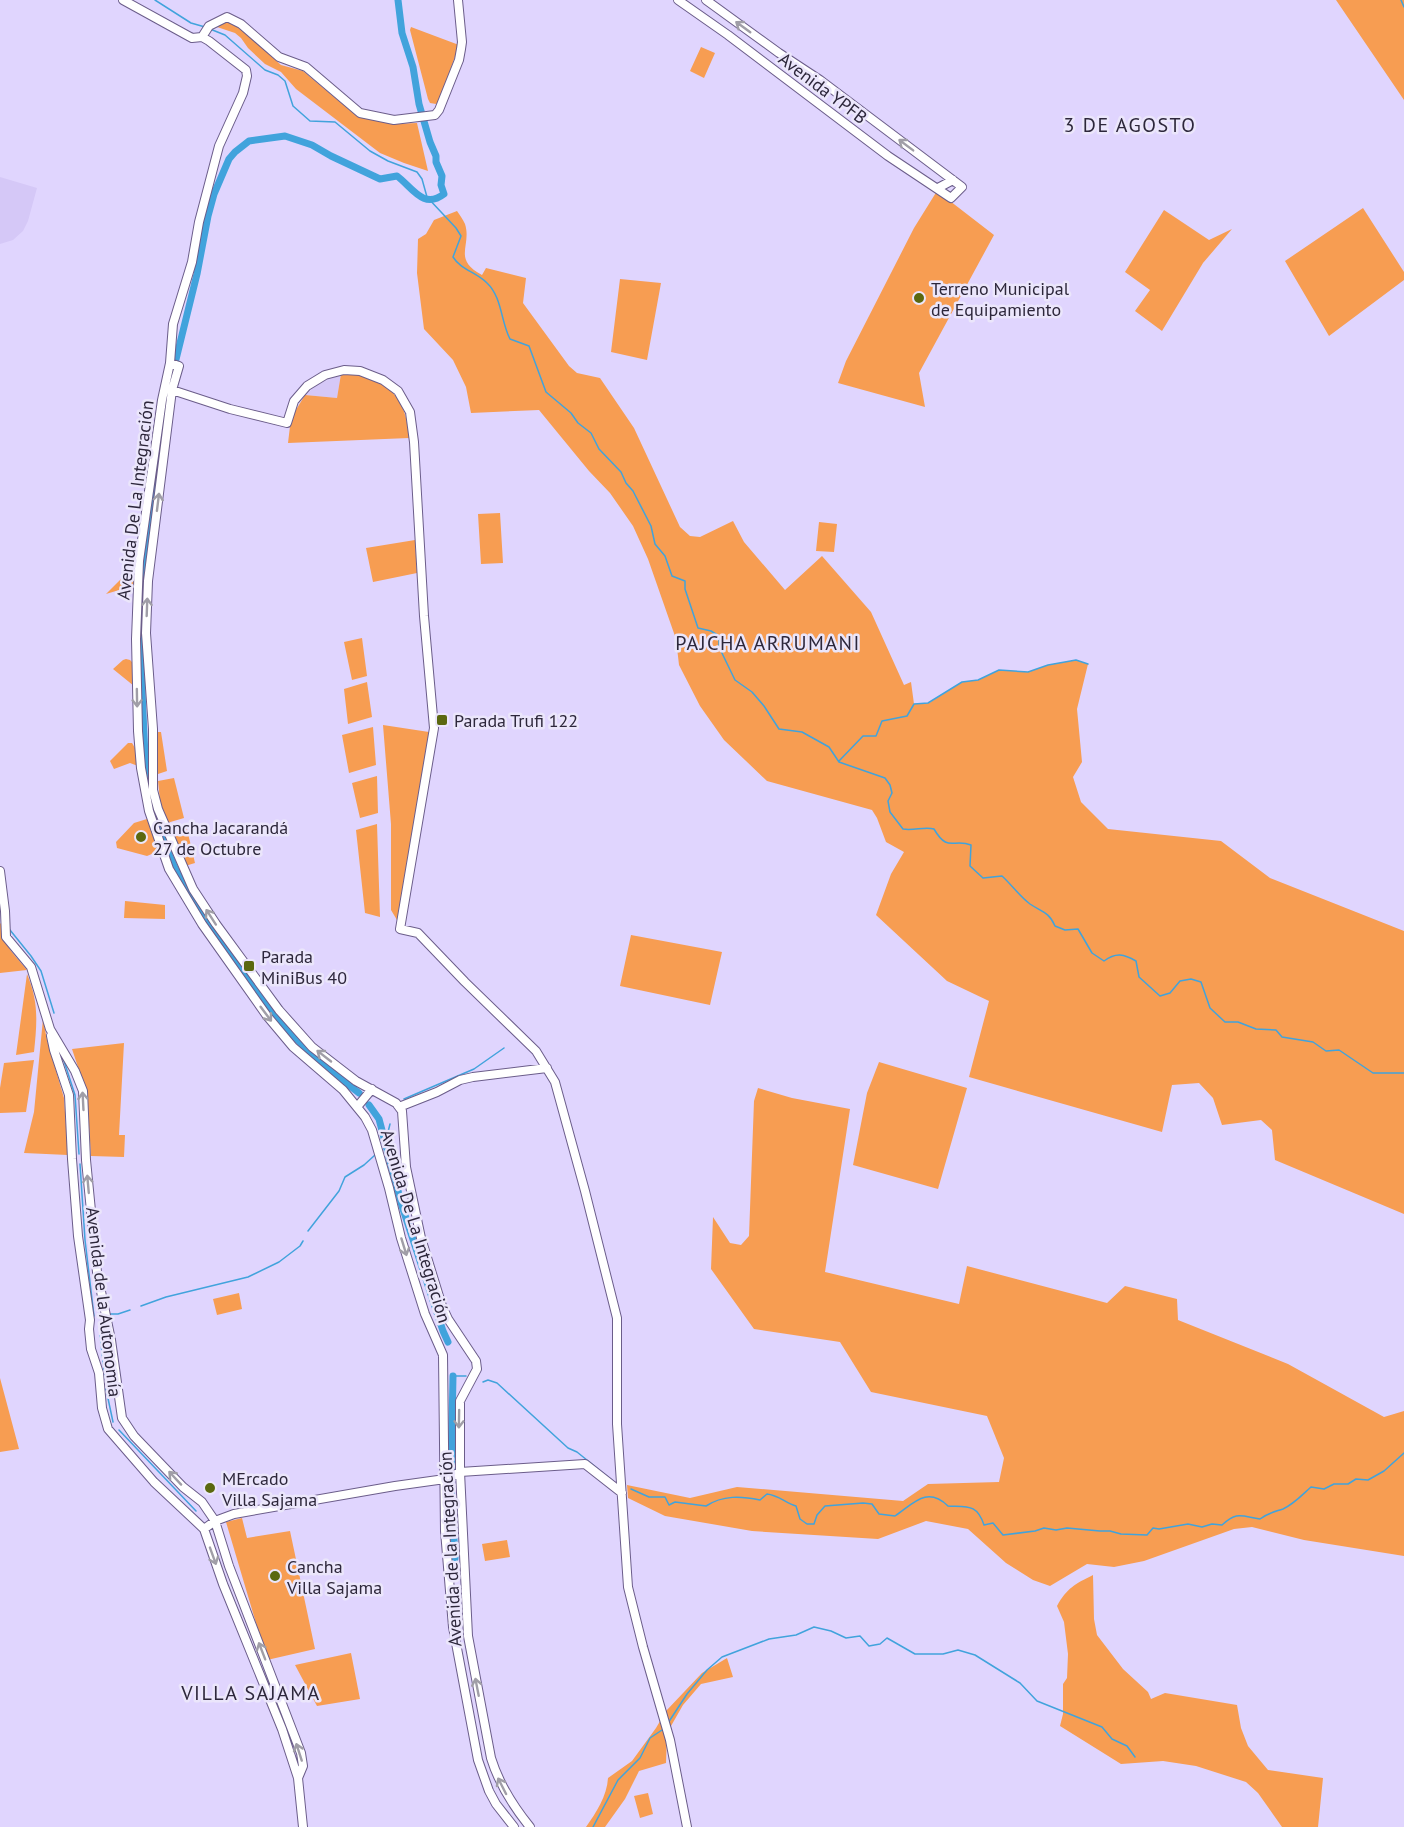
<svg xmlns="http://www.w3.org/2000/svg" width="1404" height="1827" viewBox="0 0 1404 1827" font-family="'PT Sans',sans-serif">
  <rect width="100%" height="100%" fill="#e0d5fe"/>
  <!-- built -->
  <path fill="#d5c8f7" d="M0,177L37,188L28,221L23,231L13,240L0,244Z
    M341,374L337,398L305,395L317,385Z"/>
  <!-- green -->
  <path fill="#f79d52" d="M1336,0H1404V100Z
    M225,22H230L239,27L281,65L303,71L358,117L393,124L417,123L428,171L404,163L380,153L296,89L281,72L265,64L248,48L241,38L235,33L217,27Z
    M411,27L459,45L439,102L436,104L430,103L428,99L410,30Z
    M701,47L715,53L704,78L690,71Z
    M937,191L994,235L919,373L925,407L838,383L846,361L914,228Z
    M1363,208L1404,272V280L1329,336L1285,261Z
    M1164,210L1209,240L1232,229L1203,263L1162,331L1135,311L1150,290L1125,272Z
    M457,211C460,215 463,220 465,224C472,246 452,259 482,275L486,268L526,278L523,303L569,366L577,373L600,378L634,428L680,527L690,536L700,537L733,521L744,542L785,590L822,556L871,612L904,685L911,682L914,704L929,703L962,682L978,680L999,670L1028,672L1048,665L1076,660L1088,664L1077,709L1082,762L1073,777L1081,802L1108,829L1221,841L1270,878L1404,931V1214L1275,1160L1272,1130L1261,1120L1222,1125L1213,1098L1199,1083L1172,1085L1162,1132L969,1077L989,1001L947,981L876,915L891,874L904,852L886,842L877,818L872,810L767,781L724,740L700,706L679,665L676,639L648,559L633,526L610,493L589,471L539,410L471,413L466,387L453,360L424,329L417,273L418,239L426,234L434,220Z
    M620,279L661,283L647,360L611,352Z
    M349,373C389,381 406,396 409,438L288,443L291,418L305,395L337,398L341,374Z
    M500,513L503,563L481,564L478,514Z
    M819,522L837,524L834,552L816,551Z
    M415,540L417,573L373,582L366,548Z
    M127,573L135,575L133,589L129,587L106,594Z
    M362,638L367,676L352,680L344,642Z
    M126,659L130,660L133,663L134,686L113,669L123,660Z
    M367,682L372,717L348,724L344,689Z
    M383,725L429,732L397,920L391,910V824Z
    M373,727L376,765L349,773L342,735Z
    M157,732H161L167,771L158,774Z
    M128,743H132L135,748L138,766L130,763L114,769L110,761Z
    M377,776L378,813L360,818L352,783Z
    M174,778L184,818L167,823L160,801L158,781Z
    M147,819L159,851L147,856L117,848L116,842L134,823Z
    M377,824L380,917L365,913L356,830Z
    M186,825L195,863L185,866L170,830Z
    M125,901L165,905V919L124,918Z
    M0,923L3,926C0,943 17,957 27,970L0,973Z
    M631,935L722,952L710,1005L620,986Z
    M27,974C39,1002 37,1023 34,1052L16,1055Z
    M43,1019L47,1040L64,1098L68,1155L24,1153L34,1112Z
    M124,1043L119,1135H125L124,1157L91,1156L87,1094L72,1049Z
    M34,1060L26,1112L0,1113V1088L4,1063Z
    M879,1062L967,1088L938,1189L853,1165L867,1093Z
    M758,1088L792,1098L850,1109L825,1272L959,1304L967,1266L1107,1303L1125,1286L1177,1299L1178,1320L1288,1364L1384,1417L1404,1411V1556L1304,1540L1252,1527L1234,1529L1144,1561L1114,1567L1087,1564L1050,1586L1033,1580L1006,1563L968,1529L926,1521L878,1539L752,1531L665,1516L628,1498L627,1485L690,1498L737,1487L903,1501L928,1484L999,1482L1004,1458L987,1416L871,1392L840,1342L754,1329L711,1269L713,1217L730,1243L741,1245L749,1236L754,1101Z
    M239,1293L242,1309L217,1315L213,1299Z
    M0,1378L19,1449L0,1452Z
    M242,1518L247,1538L290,1531L315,1649L267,1660L226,1522Z
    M507,1540L510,1557L485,1561L482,1544Z
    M1093,1575L1094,1619L1097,1635L1123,1669L1148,1692L1151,1699L1165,1693L1237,1705L1241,1728L1248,1746L1268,1770L1323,1778L1318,1827H1282L1258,1793L1246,1782L1196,1766L1163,1761L1121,1764L1060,1726L1063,1714V1684L1067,1678L1068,1654L1064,1622L1057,1606C1067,1588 1075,1584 1093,1575Z
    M351,1653L360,1699L317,1706L295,1665Z
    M727,1658L733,1677L701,1684L683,1705L667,1733L666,1763L639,1771L625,1799L605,1827H586C596,1813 607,1796 608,1778L632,1761L656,1728L666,1711L702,1673Z
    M648,1793L653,1814L640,1818L634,1796Z"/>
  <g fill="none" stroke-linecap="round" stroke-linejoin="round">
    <!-- stream -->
    <path stroke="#41a3dc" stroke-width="1.5" d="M155,0L191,23L205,27
      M1401,0L1404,7
      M210,29L225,35L265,70L278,75L285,81L293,106L310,121L335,122L370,151L388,161L417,172L422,179L427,197L456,228L461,236L453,257C461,270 476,272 487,283C502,297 501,322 510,339L529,346L546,392L571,413L578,423L591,433L599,449L621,472L626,483L633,491L651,526L655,544L665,556L672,576L685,581V589L698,628L711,631L719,636V647L735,680L752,692L764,706L779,729L802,732L829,747L839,762L885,778L890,785L892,793L888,801L890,812L903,829C914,831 925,826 934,829C948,853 953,838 971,845L970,866L983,878L1002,876C1012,885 1020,897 1030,904C1042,912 1049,912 1055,926L1065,930L1078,929L1092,953L1104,961C1116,952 1124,954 1136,961L1139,977L1160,996L1170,993L1180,981L1191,979L1201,982L1210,1008L1225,1022H1238L1256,1029L1276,1030L1282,1037L1313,1042L1326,1051L1339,1050L1373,1073H1404
      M839,761L863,736H876L882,721L907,716L914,704L928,703L962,682L978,680L999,670L1028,672L1048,665L1076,660L1088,664
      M10,930L31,956L41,971L54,1013
      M63,1058L75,1095L79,1154
      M404,1099L474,1069L504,1048
      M387,1136L390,1124
      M80,1164L85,1240L94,1316
      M308,1231L339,1191L345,1177L364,1165L375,1155
      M141,1306L166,1297L248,1277L279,1262L300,1246L303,1241
      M110,1314H118L130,1310
      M100,1335L105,1378
      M453,1376H466
      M483,1382L488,1380L497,1383L568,1448L577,1452L613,1481
      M106,1389L113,1422
      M119,1430L196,1511
      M631,1489L649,1497H665L669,1505L675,1502L706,1506C723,1495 741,1496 760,1500L767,1494C778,1495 786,1503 796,1506L800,1519L807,1524H814L817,1515L825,1506L863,1503L872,1504L879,1514L895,1516C914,1503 927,1486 948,1506C968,1507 977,1504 984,1525L993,1523L1003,1535L1035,1531L1044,1528L1056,1530L1067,1528L1100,1531H1110L1121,1534L1147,1535L1153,1528L1159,1529L1188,1524L1202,1527L1212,1524L1222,1525C1237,1511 1241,1516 1260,1519C1268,1513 1274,1512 1283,1509C1294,1504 1302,1495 1311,1487L1324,1489L1334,1484H1348L1356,1479L1368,1480L1384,1471L1404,1453
      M668,1723L687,1694L707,1670L722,1657L769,1639L796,1635L814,1627L831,1631L846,1638L860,1636L869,1646L880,1644L887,1638L915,1654H943L958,1650L975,1655L1020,1683L1037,1701L1102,1727L1112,1739L1127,1746L1135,1757
      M593,1827L618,1780L640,1758L650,1738L662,1730"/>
    <!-- canal -->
    <path stroke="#41a3dc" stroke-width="7" d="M162,425L167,396L197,274L208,216L214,194L229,159L235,152L249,141L285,136L312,145L331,156L380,179L397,176C412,187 423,210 444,194L441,185L442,176L436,162V156L430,142L419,104L413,67L402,33L398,0
      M146,777L140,649L143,569L156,466
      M149,797C160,835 175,874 196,907C206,923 218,937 229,952C243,970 255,990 269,1008C295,1041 326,1068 359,1093
      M369,1105L379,1119L402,1206L443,1331L448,1342
      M451,1476L453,1376
      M451,1484L455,1558"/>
    <defs>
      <path id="secondary" d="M123,0L192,38L202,37L209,41L246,70L247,76L243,93L219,146L199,222L192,262L173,324L170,363L162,400L139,561L136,639L138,731L141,768L149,811L169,869L202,924L267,1016L293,1047L343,1090L365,1117L372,1130L389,1188L401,1238L425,1314L443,1355L445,1531L453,1627L478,1760L489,1791L496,1804L514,1827
        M678,0L728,35L888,156L951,198L962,187L820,80L779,53L706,0
        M202,37L209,26L227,17L241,24L279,57L306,67L360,113L394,120L435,115L439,110L459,60L461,49L462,42L458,0
        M938,188L953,180
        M170,363L179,366L172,390L148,581L146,633L153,729V790L158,809L193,889L216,924L279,1010L312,1047L356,1081L396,1103L402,1111L406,1167L421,1238L442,1306L448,1319L476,1361L477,1369L460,1401V1472L468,1636L491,1758C499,1784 513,1806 530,1827
        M172,390L230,409L287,423L294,401L307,386L325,375L344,370L360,371L383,380L398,391L410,412L414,442L424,616L434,728L400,929L418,933L465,982L536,1051L555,1082L585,1191L617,1318V1424L628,1587L643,1647L670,1740L687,1827
        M0,871L5,911L6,937L31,967L50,1029L75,1071L83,1091L86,1160L97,1272L111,1340L122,1418L134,1436L183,1487L202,1502L215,1521L229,1566L301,1753L303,1766L298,1778
        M51,1036L54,1050L69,1095L72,1159L78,1236L90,1320L89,1329L91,1349L99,1373L102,1408L108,1429L154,1482L204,1529L223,1584L282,1729L298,1778L303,1827
        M357,1107L372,1089
        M399,1107L437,1092L460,1080L473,1077L547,1068
        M204,1529L215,1521L234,1514L395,1486L445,1479L460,1472L585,1464L622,1493"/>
    </defs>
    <!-- secondary casing -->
    <use href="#secondary" stroke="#6b5d8a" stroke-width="10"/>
    <!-- secondary -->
    <use href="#secondary" stroke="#fff" stroke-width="8"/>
  </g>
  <!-- one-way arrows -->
  <defs><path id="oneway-shaft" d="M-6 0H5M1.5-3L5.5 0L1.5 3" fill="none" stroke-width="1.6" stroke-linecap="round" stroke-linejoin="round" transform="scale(1.5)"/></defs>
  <g stroke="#a09ea7">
    <use href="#oneway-shaft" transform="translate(743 27) rotate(-144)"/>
    <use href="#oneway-shaft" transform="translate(906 145) rotate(-143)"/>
    <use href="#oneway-shaft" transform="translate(158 502) rotate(-83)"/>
    <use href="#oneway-shaft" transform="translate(147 607) rotate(-88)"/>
    <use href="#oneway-shaft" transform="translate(137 698) rotate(89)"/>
    <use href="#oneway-shaft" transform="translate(211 917) rotate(-123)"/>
    <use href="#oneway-shaft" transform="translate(266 1014) rotate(53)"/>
    <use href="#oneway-shaft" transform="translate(324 1056) rotate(-142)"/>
    <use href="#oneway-shaft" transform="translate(83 1101) rotate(-93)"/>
    <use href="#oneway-shaft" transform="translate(88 1184) rotate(-95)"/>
    <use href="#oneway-shaft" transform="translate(404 1247) rotate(73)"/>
    <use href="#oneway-shaft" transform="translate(459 1419) rotate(91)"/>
    <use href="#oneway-shaft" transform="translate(175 1478) rotate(-133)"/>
    <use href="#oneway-shaft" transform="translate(213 1556) rotate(70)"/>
    <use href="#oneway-shaft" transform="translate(262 1651) rotate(-111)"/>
    <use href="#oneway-shaft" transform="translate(477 1687) rotate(-101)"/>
    <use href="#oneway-shaft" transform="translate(299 1752) rotate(-108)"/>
    <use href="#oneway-shaft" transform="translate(502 1786) rotate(-117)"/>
  </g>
  <!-- markers -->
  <g fill="#5b680f" stroke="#ebe6fb" stroke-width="2">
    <circle cx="919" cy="298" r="6"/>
    <rect x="436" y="714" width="12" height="12" rx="3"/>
    <circle cx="141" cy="837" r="6"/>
    <rect x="243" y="960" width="12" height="12" rx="3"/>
    <circle cx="210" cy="1488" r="6"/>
    <circle cx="275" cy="1576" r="6"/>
  </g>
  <g text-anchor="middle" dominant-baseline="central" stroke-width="5" stroke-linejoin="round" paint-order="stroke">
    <!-- street labels -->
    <g font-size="18" fill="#2d273b" stroke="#ebe6fb">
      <text transform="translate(823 88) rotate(37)">Avenida YPFB</text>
      <text transform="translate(135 500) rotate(-83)">Avenida De La Integración</text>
      <text transform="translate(416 1226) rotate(73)">Avenida De La Integración</text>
      <text transform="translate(104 1302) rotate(83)">Avenida de la Autonomía</text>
      <text transform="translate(450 1549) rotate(-93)">Avenida de la Integración</text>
    </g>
    <!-- poi labels -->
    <g font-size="18" fill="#2d273b" stroke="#ebe6fb" text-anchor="start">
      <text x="931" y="288">Terreno Municipal<tspan x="931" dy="21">de Equipamiento</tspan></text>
      <text x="454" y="720">Parada Trufi 122</text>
      <text x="153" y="827">Cancha Jacarandá<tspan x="153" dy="21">27 de Octubre</tspan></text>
      <text x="261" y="956">Parada<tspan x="261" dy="21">MiniBus 40</tspan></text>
      <text x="222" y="1478">MErcado<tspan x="222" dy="21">Villa Sajama</tspan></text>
      <text x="287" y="1566">Cancha<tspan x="287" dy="21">Villa Sajama</tspan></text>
    </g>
    <!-- neighbourhood labels -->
    <g font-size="20" letter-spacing="1.5" fill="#2d273b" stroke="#ebe6fb">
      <text x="1130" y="125">3 DE AGOSTO</text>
      <text x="768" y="643">PAJCHA ARRUMANI</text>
      <text x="251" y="1693">VILLA SAJAMA</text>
    </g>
  </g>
</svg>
